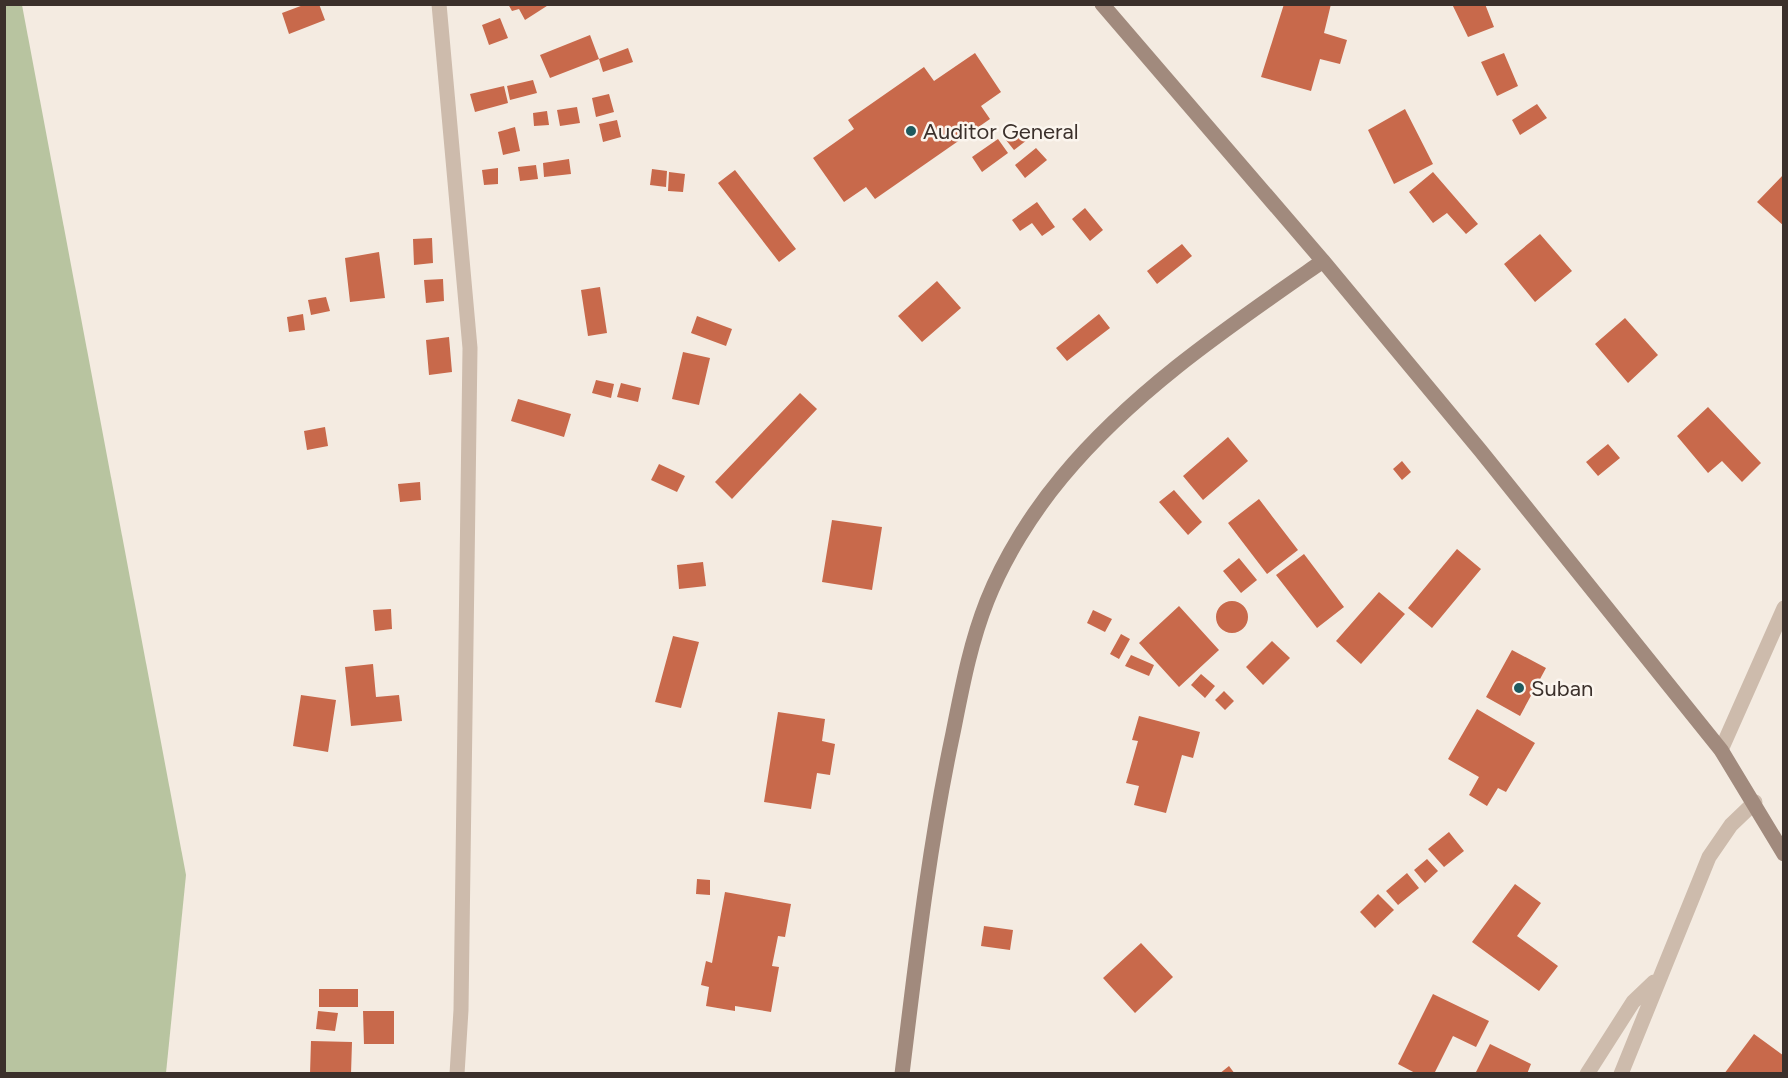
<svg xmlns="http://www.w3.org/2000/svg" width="1788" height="1078" viewBox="0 0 1788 1078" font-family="Figtree,sans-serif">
  <rect width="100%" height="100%" fill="#f4ebe1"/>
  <!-- green -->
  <path fill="#b8c4a0" d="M22,5L186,875L166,1073H5L4,5Z"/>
  <!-- building -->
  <path fill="#c8694b" d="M306,4H319L325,20L289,34L282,13Z
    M508,4H550L525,20L519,9L512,11Z
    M1284,4H1331L1324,33L1347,40L1340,64L1320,59L1311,91L1261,77Z
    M1452,4H1485L1494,27L1468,37Z
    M500,18L508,38L489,45L482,25Z
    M590,35L599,59L550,78L540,55Z
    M628,48L633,62L603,72L599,59Z
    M975,53L1001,92L981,106L990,119L875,199L866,187L844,202L813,158L854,129L848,120L924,67L934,81Z
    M1504,53L1518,86L1497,96L1481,62Z
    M533,80L537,93L510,100L507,86Z
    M504,86L508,103L475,112L470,94Z
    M609,94L614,112L596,117L592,98Z
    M1537,104L1547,118L1520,135L1512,120Z
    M577,107L580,123L560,126L557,110Z
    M1405,109L1433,164L1394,184L1368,130Z
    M547,111L549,125L534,126L533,113Z
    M617,120L621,137L603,142L599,124Z
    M515,127L520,151L503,155L498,132Z
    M1019,130L1027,140L1014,150L1006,140Z
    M998,139L1008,153L982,172L972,157Z
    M1036,148L1047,160L1025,178L1015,165Z
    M569,159L571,174L544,177L543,163Z
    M536,165L538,179L520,181L518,167Z
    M498,168V184L484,185L482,170Z
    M652,169L667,171L666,187L650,185Z
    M735,170L796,249L779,262L718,183Z
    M669,172L685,174L683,192L668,191Z
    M1433,172L1478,224L1466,234L1447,213L1433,223L1409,192Z
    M1784,174V226L1757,202Z
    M1037,202L1055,227L1042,236L1032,223L1020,231L1012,220Z
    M1085,208L1103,230L1090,241L1072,219Z
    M1540,234L1572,271L1535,302L1504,264Z
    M432,238L433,263L414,265L413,239Z
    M1182,244L1192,256L1157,284L1147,271Z
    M379,252L385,298L350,302L345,258Z
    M443,279L444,301L426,303L424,280Z
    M937,281L961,308L922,342L898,316Z
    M600,287L607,333L588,336L581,290Z
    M326,297L330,311L311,315L308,300Z
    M303,314L305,330L289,332L287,317Z
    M1099,314L1110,328L1067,361L1056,348Z
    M697,316L732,329L726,346L691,333Z
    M1625,318L1658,355L1628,383L1595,344Z
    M449,337L452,372L429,375L426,340Z
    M683,352L710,358L699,405L672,399Z
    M596,380L614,384L611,398L592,393Z
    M621,383L641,388L638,402L617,397Z
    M800,393L817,409L732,499L715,482Z
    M518,399L571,414L564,437L511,421Z
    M1708,407L1761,463L1742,482L1722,461L1708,473L1677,436Z
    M325,427L328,446L307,450L304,431Z
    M1228,437L1248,461L1203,500L1183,476Z
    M1608,444L1620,458L1598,476L1586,462Z
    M1402,461L1411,472L1402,480L1393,469Z
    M659,464L685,476L677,492L651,480Z
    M420,482L421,500L400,502L398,484Z
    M1174,490L1202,522L1188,535L1159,502Z
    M1259,499L1298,550L1267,574L1228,523Z
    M832,520L882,527L872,590L822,582Z
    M1457,549L1481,569L1432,628L1408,608Z
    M1304,554L1344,607L1317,628L1276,575Z
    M1239,558L1257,580L1241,593L1223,571Z
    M703,562L706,586L679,589L677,565Z
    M1379,592L1405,614L1361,664L1336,641Z
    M1216 617a16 16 0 1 1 32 0a16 16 0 1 1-32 0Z
    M1179,606L1219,650L1179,687L1139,643Z
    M391,609L392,629L375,631L373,610Z
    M1093,610L1112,619L1105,632L1087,623Z
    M1121,634L1130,639L1119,659L1110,654Z
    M673,636L699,642L681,708L655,702Z
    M1272,641L1290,658L1263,685L1246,667Z
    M1512,650L1546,668L1520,716L1486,697Z
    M1131,655L1154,665L1149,676L1125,666Z
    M373,664L376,697L399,695L402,721L351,726L345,667Z
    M1201,674L1215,686L1205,698L1191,685Z
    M1224,691L1234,701L1225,710L1215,700Z
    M301,695L336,700L328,752L293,746Z
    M1477,709L1535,743L1506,792L1498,788L1487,806L1469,795L1479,777L1448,759Z
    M778,712L825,719L822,741L835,744L830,775L817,773L811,809L764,802Z
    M1139,716L1200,732L1193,758L1182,755L1166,813L1134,805L1139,786L1126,783L1138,741L1132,740Z
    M1449,832L1464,851L1444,867L1428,849Z
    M1427,859L1438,871L1425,883L1414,870Z
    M1407,873L1419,888L1398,905L1386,891Z
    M697,879L710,880V895L696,894Z
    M1515,884L1541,903L1517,936L1558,966L1539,991L1472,942Z
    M725,892L791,904L785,937L778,936L772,966L779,967L771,1012L735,1006V1011L706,1006L709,987L701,985L706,961L712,963Z
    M1378,894L1394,910L1375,928L1360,912Z
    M984,926L1013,930L1010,950L981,946Z
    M1141,943L1173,977L1135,1013L1103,978Z
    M319,989H358V1007H319Z
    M1433,994L1489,1021L1476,1047L1453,1036L1434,1074H1417L1398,1064Z
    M318,1011L338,1013L335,1031L316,1029Z
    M363,1011H394V1044H364Z
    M1754,1034L1784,1056V1074H1724Z
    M311,1041L352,1042L351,1074H310Z
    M1490,1044L1531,1064L1527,1074H1475Z
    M1229,1066L1235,1074H1219Z"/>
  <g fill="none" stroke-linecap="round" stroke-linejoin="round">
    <!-- minor -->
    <path stroke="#cdbbac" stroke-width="15" d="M439,4L470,348L461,1010L457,1074
      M1587,1074L1633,1002L1654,982
      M1621,1074L1709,857L1731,825L1755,802"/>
    <!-- tertiary -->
    <path stroke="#cdbbac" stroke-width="15" d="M1721,750L1784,608"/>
    <!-- secondary -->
    <path stroke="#a18a7d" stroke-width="15" d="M1102,4L1323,261L1480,450L1721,750L1784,854
      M902,1074C916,960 929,845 953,733C962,688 970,644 987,601C1004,558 1032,513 1062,477C1134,390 1231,325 1323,261"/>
  </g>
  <!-- markers -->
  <g fill="#1f5a5e" stroke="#fbf5ee" stroke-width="2">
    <circle cx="911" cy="131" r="6"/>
    <circle cx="1519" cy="688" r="6"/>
  </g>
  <g text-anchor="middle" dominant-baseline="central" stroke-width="5" stroke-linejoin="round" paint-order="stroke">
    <!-- poi labels -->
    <g font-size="22" fill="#3b302b" stroke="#fbf5ee" text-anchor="start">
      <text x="923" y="131">Auditor General</text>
      <text x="1531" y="688">Suban</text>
    </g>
  </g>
  <!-- border -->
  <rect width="1788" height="1078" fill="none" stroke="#3b302b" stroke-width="12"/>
</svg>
